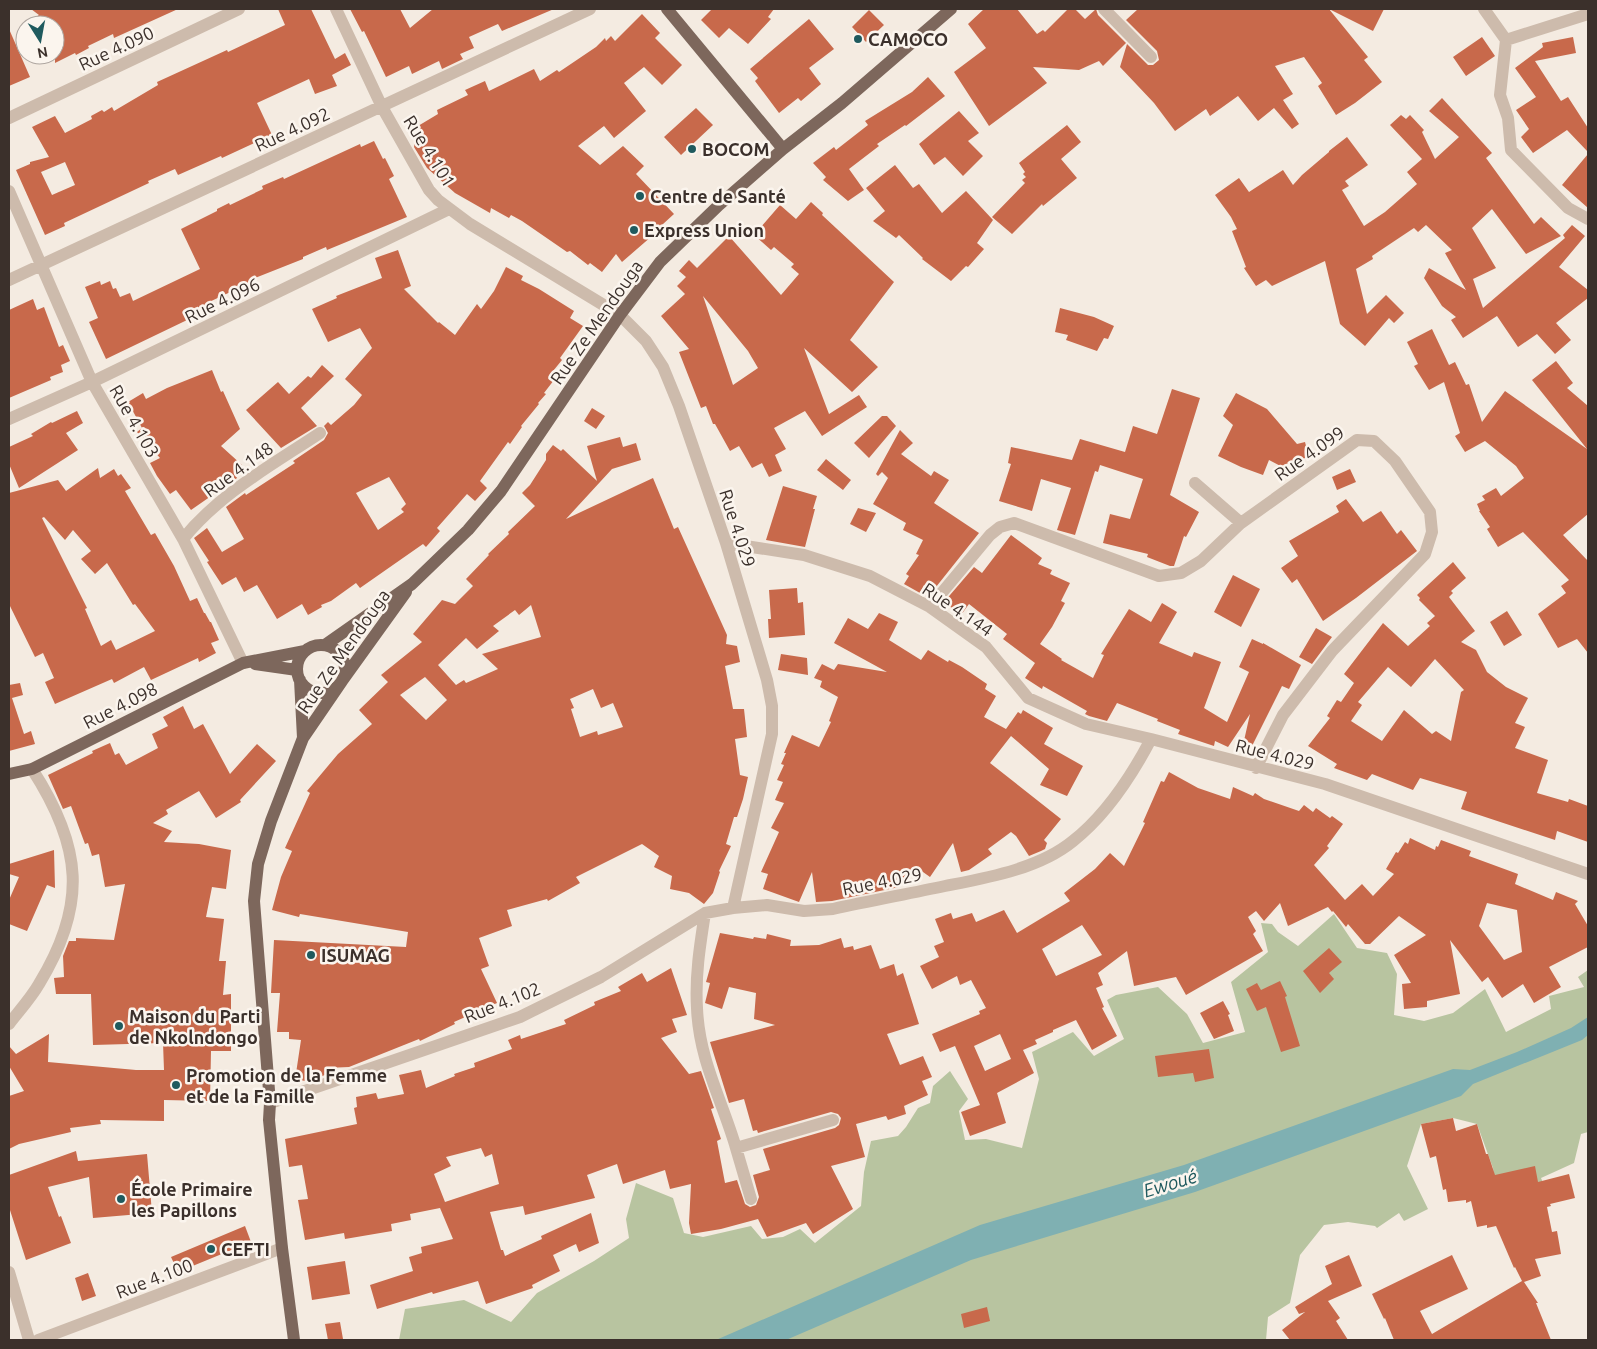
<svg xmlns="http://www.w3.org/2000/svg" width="1597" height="1349" viewBox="0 0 1597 1349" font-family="Ubuntu,sans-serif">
  <rect width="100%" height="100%" fill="#f4ebe1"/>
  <!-- green -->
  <path fill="#b8c4a0" d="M1334,914L1357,948L1387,953L1397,974L1394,1015L1424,1021L1453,1013L1485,989L1506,1032L1551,1009L1549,996L1584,987L1578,977L1588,970V1132L1581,1134L1574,1163L1541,1178L1550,1199L1498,1209L1493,1168L1477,1124L1453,1118L1421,1124L1407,1166L1428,1209L1404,1221L1399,1213L1377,1228L1375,1226L1348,1222L1324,1225L1300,1255L1290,1303L1268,1317L1266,1340H399L405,1309L464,1300L511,1322L537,1293L594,1261L629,1238L626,1219L636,1183L673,1198L684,1233L703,1237L751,1226L762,1239L783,1237L800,1229L815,1243L861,1206L864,1172L871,1141L898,1136L906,1127L918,1108L930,1103L933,1086L950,1071L968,1099L959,1111L965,1140L986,1139L1022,1148L1039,1079L1032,1052L1073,1032L1094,1056L1124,1039L1107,1000L1116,995L1158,987L1187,1014L1203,1043L1245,1032L1231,982L1268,952L1261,923L1272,924L1278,932L1298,946Z"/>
  <!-- water -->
  <path fill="#7fb0b2" d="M1588,1017V1035L1582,1040L1473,1084L1461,1096L1195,1192L971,1260L786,1340H716L980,1225L1184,1165L1453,1069L1470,1070L1517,1052L1571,1028Z"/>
  <!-- building -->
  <path fill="#c8694b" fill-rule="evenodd" d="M31,9H178L114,38L113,34L88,46L89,48L76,55L75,53L55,63V25H24L39,15Z
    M278,9H311L335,59L345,53L351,65L332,75L337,86L315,94L309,79L257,103L272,135L222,158L221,156L178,175L175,169L148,181L149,183L64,223L65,226L45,235L16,170L30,164V162L49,157L32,127L55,116L65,133L92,119L91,116L102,110L104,112L112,107L114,111L158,85L157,82L227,50L228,52L285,25ZM65,162L75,185L52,195L41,172Z
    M350,9H400L410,28L433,9H554L502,31L498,24L469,37L474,48L460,54L463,59L442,69L439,61L412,74L409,66L386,77L364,31L362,32Z
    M712,9H774L768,17L771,19L748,44L729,28L719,38L701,20Z
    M984,9H1017L1037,34L1043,30L1045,32L1068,9H1075L1085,19L1096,9L1098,15L1126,43L1103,66L1099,61L1079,70L1033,67L1047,83L989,126L954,72L986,48L968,24Z
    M1138,9H1329L1368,57L1364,60L1382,82L1355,103L1336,115L1318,86L1322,83L1304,57L1275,66L1293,94L1283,100L1299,124L1292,129L1274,108L1258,121L1238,96L1210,116L1206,109L1175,131L1154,103L1120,67L1127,44L1148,65H1153L1159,60L1157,51L1126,20Z
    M1329,9H1384L1373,31Z
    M869,10L884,25L866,42L852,27Z
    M642,14L660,33L655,38L682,65L662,85L644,67L624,83L646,111L614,138L604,126L578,146L600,165L623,146L644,166L636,174L674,214L651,235L652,236L622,262L616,254L602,272L590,263L588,265L570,251L567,252L522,221L511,215L509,218L491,208L490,213L455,193L427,168L414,147L415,141L411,133L413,131V129L438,114L437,110L468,95L465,90L485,81L489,91L534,69L540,81L557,70L559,72L596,47L605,38L606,41L611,36L615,41Z
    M809,19L834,49L809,68L821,84L801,101L798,98L779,113L755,81L758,78L750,69Z
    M9,29L30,77L9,86Z
    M1482,37L1495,56L1466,76L1453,57Z
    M1573,37L1576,53L1535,61L1561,101L1568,97L1588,128V152L1567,130L1533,153L1521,137L1529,129L1516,110L1536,97L1515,68L1543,47L1542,43Z
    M928,77L945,96L906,126L905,125L877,144L879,146L849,169L864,190L848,201L823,180L826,177L813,163L834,147L836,150L868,125L865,121L912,92Z
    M1442,98L1492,153L1486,158L1534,224L1541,217L1561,236L1526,254L1492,209L1472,228L1496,268L1473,279L1483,308L1565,238L1563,235L1572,225L1585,236L1559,267L1588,290V298L1556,323L1571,340L1555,354L1537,334L1518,347L1497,316L1463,338L1451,320L1456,317L1442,306L1424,278L1429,268L1466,290L1445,253L1452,250L1426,225L1418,232L1414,228L1372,256L1373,259L1356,269L1367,314L1386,295L1404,313L1394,323L1389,318L1365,346L1340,324L1325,261L1272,286L1266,280L1256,286L1244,268L1246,267L1232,231L1237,229L1231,217L1215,195L1239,178L1249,192L1283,170L1293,185L1302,175L1329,152V151L1347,137L1368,165L1345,181L1349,186L1342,190L1364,226L1385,212L1417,184L1407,172L1422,159L1390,125L1401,115L1406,119L1410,115L1424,130L1422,132L1435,159L1459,137L1429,111Z
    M696,108L713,125L681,155L664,137Z
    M959,111L979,133L968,141L983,156L963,176L945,157L934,165L919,144Z
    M1067,125L1081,142L1061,159L1077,178L1043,206L1042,204L1012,234L992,217L1025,183L1022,180L1026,177L1023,174L1025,172L1019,163Z
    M374,141L383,159L385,158L394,176L389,179L407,217L327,250L326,247L303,257V259L255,278L256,280L207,303L210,309L106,359L89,322L98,318L85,287L100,281L101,285L110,281L113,289L116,288L120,297L130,293L133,301L200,269L181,229L217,211V209L229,203L230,205L263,189L262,186L283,177L284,179L360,144L361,147Z
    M1588,154V208L1562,185Z
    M895,165L913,188L919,184L942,213L966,191L993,220L977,243L984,249L968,267L966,266L951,281L922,259L923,258L899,235L896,238L873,221L885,211L866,188Z
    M811,202L823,213L822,215L894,282L850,340L878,367L852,392L804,348L829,414L859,395L867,407L822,436L805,411L774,428L786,449L775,455L782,471L769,477L762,463L752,468L739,446L730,451L715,424H713L706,406L701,408L679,352L689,349L661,316L685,294L677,286L686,277L679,271L689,260L697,268L729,236L781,295L799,274L791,267L794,264L774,247L771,250L754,235L780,205L796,219ZM703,296L748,351L758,368L733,385Z
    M398,250L411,286L404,289L438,323L439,322L455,335L477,304L481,309L494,291L506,267L523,276L521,280L539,289L574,311L570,318L583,326L560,358L562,360L549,376L554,380L544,393L546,394L538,403L539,404L521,426L522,427L510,444L508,442L480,481L487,488L475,501L467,494L437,528L440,531L426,547L423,544L360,588L356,583L331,601L321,605L322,607L308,615L302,604L277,619L257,585L244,592L236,577L222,585L207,562L209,561L194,538L207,528L222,552L244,539L226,507L245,493L246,495L295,463L293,461L324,440L328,433L324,426L328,422L331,425L354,405L362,395L345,379L372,348L360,328L328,342L312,309L337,298L336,296L382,278L375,258ZM389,477L406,504L401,509L404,512L378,530L356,493Z
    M33,299L37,310L44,307L59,347L63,345L70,361L61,365L63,372L50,377L51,380L9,398V310Z
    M1060,308L1094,317L1114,326L1108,339L1104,338L1097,351L1066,340L1068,335L1055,332Z
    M1432,329L1449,365L1455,362L1466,385L1469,384L1482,422L1505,391L1587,449L1532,380L1556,361L1573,383L1567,388L1588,406V514L1563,535L1588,561V653L1577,639L1558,648L1538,614L1566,593L1561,586L1569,580L1523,532L1498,547L1487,529L1490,527L1479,511H1480L1477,504L1485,500L1482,496L1496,488L1501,496L1524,478L1516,466L1485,441L1465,452L1455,436L1460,433L1444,382L1429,390L1414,366L1418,364L1407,342Z
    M322,365L334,376L301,408L317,426L281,448L246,410L278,382L289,394L308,376L311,378Z
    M212,370L221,392L223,391L240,429L221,446L242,465L234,473L237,478L191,510L176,490L170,494L157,476L150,463L160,458L137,432L142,428L128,402L143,393L146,399L167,388Z
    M1172,389L1200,398L1170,495L1199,512L1186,537L1184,536L1174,566H1170L1147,557L1148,554L1103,543L1110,514L1130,519L1143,479L1100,465L1098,472L1095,471L1075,535L1057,530L1071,488L1041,479L1032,511L999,501L1011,464L1008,463L1011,447L1072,460L1080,439L1125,452L1133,426L1157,434Z
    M1236,393L1267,409L1297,444L1305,442L1309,457L1294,461L1290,471L1269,460L1263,475L1241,467L1218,456L1233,425L1223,416Z
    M592,408L605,416L596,429L584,421Z
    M77,411L83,423L66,433L78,450L19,488L9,464V447L33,436L31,434L51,422L52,423Z
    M882,416H887L896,426L869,458L854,443Z
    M900,430L913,443L901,454L931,476L934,471L949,480L934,503L979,533L932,592L924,585L920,593L904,584L909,576L906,574L919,555L916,554L923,540L903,530L906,523L873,504L888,478L882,472L878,476L876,474Z
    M620,437L623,447L636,443L641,460L612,469L566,519L653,478L674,529L678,527L727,635L726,644L737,646L740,662L725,666L733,709H744L747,737L735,739L740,775L748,777L743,799L737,817H734L726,844L731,846L719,871L720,872L713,893L704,904L689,893L670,889L672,876L654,867L659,856L642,844L576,877L580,883L548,901L547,899L507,910L512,926L479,938L489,966L481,969L497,1003L454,1022L455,1024L420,1041L419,1039L349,1067L326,1068L325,1075L308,1081L295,1080L301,1040L289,1039V1032H277L280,993H271L274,940L406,947L408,932L300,914L299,917L272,910L281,877L292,851L285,848L310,793L307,791L338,754L372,724L359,710L388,682L381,675L422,642L413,634L442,600L455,604L473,586L466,579L489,555L488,554L509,534L508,532L535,506L522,493L530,485L546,460V454L553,445L561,451L563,449L597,481L587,446ZM531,605L541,637L482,654L498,669L466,683L464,680L456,685L438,665L466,638L477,649L499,631L493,626L515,610L519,615ZM425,677L447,700L426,720L400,695ZM593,689L601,708L613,703L623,727L598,735L597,731L580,737L571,709L574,708L570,699Z
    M826,459L851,480L843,490L817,470Z
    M98,468L100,478L114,469L118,476L121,474L131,488L125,491L151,535L155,533L174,566L190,601L197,598L204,613H205L210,622H211L219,640L211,643L216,653L199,662L198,658L151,680L144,667L114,683L112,679L55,704L45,682L54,678L43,653L35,657L9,604V493L58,480L66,491ZM44,517L65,540L73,530L91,551L81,559L95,574L107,563L133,605L135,604L155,631L116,650L111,640L101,646L85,609L87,608L42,518Z
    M1350,469L1356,482L1337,490L1332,477Z
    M783,486L817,496L813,509H815L805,547L766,540Z
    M1346,499L1363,522L1381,511L1397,534L1401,530L1417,551L1356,598L1323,621L1297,579L1292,583L1281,568L1298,556L1289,541L1339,512L1336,506Z
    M858,508L876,513L866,532L850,524Z
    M1011,535L1042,558L1038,564L1052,570L1050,574L1070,583L1061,601L1065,603L1052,627L1040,644L1062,659L1061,660L1093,678L1104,655L1101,654L1129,609L1151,622L1162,603L1177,612L1159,643L1192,657L1194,652L1221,662L1204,708L1227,722L1249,672L1239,667L1252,639L1263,644V643L1301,665L1289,689L1282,686L1247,756L1241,754L1250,714L1228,747L1215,741L1214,746L1178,734L1180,730L1157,721L1158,719L1117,703L1107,721L1089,716L1085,714L1087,711L1043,686L1042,689L1025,678L1035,663L1003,639L1007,634L969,604L961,615L944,602L974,567L982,573Z
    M1453,562L1466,578L1451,591L1453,593L1449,597L1475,631L1461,642L1476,650L1487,672L1506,687L1528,698L1515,723L1525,727L1515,748L1548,760L1537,793L1568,802L1569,799L1588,806V842L1557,831L1555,840L1461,809L1467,792L1420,778L1413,790L1372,774L1367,780L1334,768L1337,764L1308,746L1330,718L1327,716L1337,700L1341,702L1354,683L1344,674L1383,623L1408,646L1430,626L1427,623L1435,616L1419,600L1420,598L1417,595ZM1435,659L1464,690L1461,692L1451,741L1436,731L1432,734L1404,710L1382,741L1351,721L1362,705L1358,702L1388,667L1411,687Z
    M1233,575L1260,589L1241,627L1214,612Z
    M797,588L798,603L803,602L805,635L769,638L768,619H771L769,590Z
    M1507,611L1522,635L1504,646L1490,622Z
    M879,613L898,622L889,640L921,660L928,650L948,662L949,660L962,667L987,684L985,689L996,696L984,717L1006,729L1018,712L1021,714L1023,710L1053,728L1044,744L1083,766L1067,796L1040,785L1049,769L1011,736L990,763L1061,819L1044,840L1047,843L1045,849L1041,851L1029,856L1016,836L1011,832L988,849L992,854L969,870L961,872L953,843L930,877L916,867L906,885L903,883L899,887L832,901L816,902L812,872L799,902L763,889L768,874L761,872L779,832L771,828L784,803L775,800L783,782L777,780L784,765L781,764L786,753H784L792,735L819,747L831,722L829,721L838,697L820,687L822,681L814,678L822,664L834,670L838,664L887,672L834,643L848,618L868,629Z
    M1316,628L1332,637L1312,664L1299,657Z
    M781,654L807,658L808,675L778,670Z
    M20,683L23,695L12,698L24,734L31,731L35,744L9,751V685Z
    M183,706L194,729L203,724L230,774L257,744L276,761L240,800L241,802L216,818L199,791L166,810L168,814L153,823L172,831L164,842L199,844L231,850L226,889L212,887L206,917L224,919L219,961H226L223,995L231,994V1051H211L210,1101L164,1100V1121L100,1120L101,1124L70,1128L71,1132L19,1144L9,1149V1096L24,1091L9,1066V1046L16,1054L49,1034L48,1062L136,1070H164L163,1043L93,1045L91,994H56L54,978L64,977L63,956L69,941H76V938L114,940L125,884L105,887L99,854L92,856L88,843L85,844L71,806L63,809L48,775L93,753L92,751L110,743L115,755L119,753L126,765L158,748L152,734L168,726L163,717Z
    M1169,772L1198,788L1230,799L1233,787L1253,796L1255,793L1264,799L1299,811L1304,805L1313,812L1316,808L1330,818L1332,816L1343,824L1327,846L1329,848L1314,865L1345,900L1362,884L1373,896L1394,874L1386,869L1396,852L1398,853L1405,842L1408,844L1410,838L1435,850L1436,846L1438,847L1441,840L1471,851L1469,856L1518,874L1515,884L1553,900L1556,892L1578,901L1575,904L1588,926V947L1549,967L1561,987L1534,1003L1523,984L1502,998L1488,977L1482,982L1450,940L1460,994L1427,1001V1007L1404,1009L1402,984L1411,983L1394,955L1426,935L1399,916L1370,944H1365L1348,924L1346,927L1333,911L1332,912L1328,907L1288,926L1280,903L1264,921L1256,911L1248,917L1256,931L1253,934L1263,951L1186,995L1176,977L1134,986L1127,951L1098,973L1103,985L1096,988L1104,1007L1102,1008L1117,1036L1092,1050L1076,1020L1053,1030V1032L1035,1040L1037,1044L1023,1050L1034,1073L997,1093L1006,1123L970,1136L961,1112L980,1105L955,1046L940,1052L932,1034L980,1014L979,1011L986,1008L971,980L960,985L957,976L932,989L920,966L939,957L934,946L944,942L935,919L951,913L953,919L972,913L976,922L1004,910L1017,933L1070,901L1064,893L1095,869L1110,853L1124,866L1145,823L1143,822L1161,781L1164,782ZM1487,903L1517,910L1522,952L1504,960L1479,926ZM1082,925L1102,955L1056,976L1042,949ZM1000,1034L1011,1059L985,1071L974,1046Z
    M54,850L55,888L47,885L27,931L9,924V900L19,877L9,874V864Z
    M720,933L753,939L754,937L766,939L767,934L791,940L790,946L819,945L841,938L844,948L853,946L854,950L871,945L880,969L894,964L897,976L903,973L919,1024L887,1034L900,1065L923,1056L932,1077L922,1081L928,1095L904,1106L906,1114L888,1120L886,1116L856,1124L865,1157L831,1166L853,1209L813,1234L806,1223L767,1237L758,1219L721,1229L691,1234L689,1223L691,1184L670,1189L665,1170L623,1184L617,1164L587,1175L595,1198L525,1215L523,1206L490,1212L501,1250H503L505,1256L542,1239L541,1236L591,1213L599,1243L579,1252L576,1244L553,1255L560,1271L532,1285L533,1288L486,1304L478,1281L433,1294L432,1292L377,1309L370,1285L413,1271L409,1257L422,1253L421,1247L453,1239L440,1208L410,1214L411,1220L391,1224L392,1231L345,1239L344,1233L305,1240L298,1200L308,1199L302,1165L289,1167L285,1139L357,1124L354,1108L357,1107L356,1097L376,1093L378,1099L404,1094L399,1075L421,1070L426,1088L455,1076L454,1074L475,1067L474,1063L512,1049L508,1040L520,1035L521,1039L566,1024L564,1020L595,1005L594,1002L621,991L618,987L642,973L647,982L671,968L687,1015L672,1019L677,1032L661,1038L689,1074L701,1071L714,1108L711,1109L721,1139L717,1141L725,1183L737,1180L745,1204L750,1207L756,1205L759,1197L753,1175L770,1170L763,1149L835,1128L839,1125L841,1118L838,1114L831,1112L758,1133L757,1130L753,1131L744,1099L729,1103L710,1042L775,1025L754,1019L756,993L729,987L722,1009L705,1003L710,983L706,982ZM481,1148L485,1157L492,1154L499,1184L445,1202L434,1174L451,1166L446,1157Z
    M1329,948L1342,962L1329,973L1334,979L1320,993L1303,971Z
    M1280,981L1287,996L1285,997L1300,1046L1281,1052L1266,1007L1257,1011L1246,989L1257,983L1261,990Z
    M1223,1001L1230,1014L1228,1015L1234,1031L1214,1039L1200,1013Z
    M1209,1049L1214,1078L1195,1082L1193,1073L1158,1077L1155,1056Z
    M1453,1118L1456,1131L1477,1124L1486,1154H1488L1495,1175L1535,1166L1538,1182L1569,1174L1575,1198L1550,1204L1551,1206L1547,1207L1552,1232L1557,1231L1561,1254L1535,1259L1541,1276L1524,1282L1538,1303H1536L1551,1340H1394L1385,1318L1384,1319L1372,1294L1452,1255L1468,1289L1420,1311L1432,1334L1522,1281L1515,1267L1514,1268L1496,1226L1487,1228V1225L1477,1227L1471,1201L1466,1203V1200L1448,1202L1446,1189L1443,1190L1436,1156L1430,1158L1421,1124Z
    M76,1151L78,1161L147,1154L152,1213L93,1218L89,1177L48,1187L59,1217L61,1216L71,1243L26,1260L9,1207V1175Z
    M245,1226L251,1242L178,1272L171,1257Z
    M1349,1255L1362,1286L1328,1301L1340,1318L1336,1321L1348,1340H1290L1282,1330L1305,1312L1299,1314L1295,1307L1332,1284L1325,1266Z
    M345,1261L350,1294L312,1300L307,1267Z
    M88,1273L96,1296L82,1301L75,1278Z
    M987,1307L990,1321L964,1328L961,1314Z
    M340,1322L343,1339L328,1340L325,1324Z"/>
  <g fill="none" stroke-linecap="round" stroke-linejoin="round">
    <!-- minor -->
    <path stroke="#cdbbac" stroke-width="12" d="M336,9L382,107L429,190L438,200L470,224L620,315L646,341L663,367L679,406L726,543L767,680L772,706V734L733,908L767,905L804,911L833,909C870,901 907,894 945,886C986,878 1039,869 1073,841C1106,815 1131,777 1151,739L1325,784L1588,874
      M1104,9L1151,57
      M1484,9L1506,40L1588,14
      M1506,40L1500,95L1508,118L1511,150L1568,208L1588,219
      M9,118L239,9
      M9,191L92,382L183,539L243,663
      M9,280L590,9
      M9,419L92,382L449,209
      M1195,483L1241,523
      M183,539C219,494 272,465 320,433
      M726,543L804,555L870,576L930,607L986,647L1028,698L1086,724L1151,739
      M930,607L990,535L1000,527L1014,523L1159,576L1181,573L1201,561L1241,523L1357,440L1374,441L1395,461L1430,512L1432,532L1425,554L1332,651L1283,715L1256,768
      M705,913C700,945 695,976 697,1008C699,1060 722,1100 736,1148C741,1165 746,1182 751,1199
      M9,1024C19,1011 31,998 39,984C88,904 82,846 32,769
      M270,1103L520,1017L601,977L705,913L733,908
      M736,1148L833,1120
      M9,1272L29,1340
      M38,1340L282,1248"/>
    <!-- major -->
    <path stroke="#7d675c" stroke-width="12" d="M667,9L783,149
      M325,645L412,584L468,530L501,491L620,315L660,262L719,205L783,149L842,103L951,9
      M297 669a24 24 0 1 1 48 0a24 24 0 1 1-48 0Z
      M255,664L297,670
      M300,680L303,738
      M9,774L32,769L243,663L305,651
      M294,1340L282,1248L269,1120L270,1103L254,901L258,864L271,821L303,738L342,681L406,592"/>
  </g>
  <!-- markers -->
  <g fill="#1f5a5e" stroke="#fbf5ee" stroke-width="2">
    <circle cx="858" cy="39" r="5"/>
    <circle cx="692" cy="149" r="5"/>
    <circle cx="640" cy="196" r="5"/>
    <circle cx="634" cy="230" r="5"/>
    <circle cx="311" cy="955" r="5"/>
    <circle cx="119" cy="1026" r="5"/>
    <circle cx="176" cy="1085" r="5"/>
    <circle cx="121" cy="1199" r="5"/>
    <circle cx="211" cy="1249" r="5"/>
  </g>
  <g text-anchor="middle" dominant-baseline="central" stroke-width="5" stroke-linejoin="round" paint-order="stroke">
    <!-- poi labels -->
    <g font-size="18" font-weight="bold" fill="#3b302b" stroke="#fbf5ee" text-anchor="start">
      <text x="868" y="39">CAMOCO</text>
      <text x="702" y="149">BOCOM</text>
      <text x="650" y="196">Centre de Santé</text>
      <text x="644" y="230">Express Union</text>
      <text x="321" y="955">ISUMAG</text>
      <text x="129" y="1016">Maison du Parti<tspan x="129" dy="21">de Nkolndongo</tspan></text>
      <text x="186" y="1075">Promotion de la Femme<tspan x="186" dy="21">et de la Famille</tspan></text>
      <text x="131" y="1189">École Primaire<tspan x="131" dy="21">les Papillons</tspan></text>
      <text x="221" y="1249">CEFTI</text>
    </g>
    <!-- street labels -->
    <g font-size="18" fill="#3b302b" stroke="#fbf5ee">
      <text transform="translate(116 48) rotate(-25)">Rue 4.090</text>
      <text transform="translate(292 129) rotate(-25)">Rue 4.092</text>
      <text transform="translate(430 151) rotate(58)">Rue 4.101</text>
      <text transform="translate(222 300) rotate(-26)">Rue 4.096</text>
      <text transform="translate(596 322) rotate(-55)">Rue Ze Mendouga</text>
      <text transform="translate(135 421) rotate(60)">Rue 4.103</text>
      <text transform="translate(1309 453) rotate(-35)">Rue 4.099</text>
      <text transform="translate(238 469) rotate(-36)">Rue 4.148</text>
      <text transform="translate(738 528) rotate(72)">Rue 4.029</text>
      <text transform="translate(958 609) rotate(34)">Rue 4.144</text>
      <text transform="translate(343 651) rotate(-55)">Rue Ze Mendouga</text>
      <text transform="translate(120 705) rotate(-27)">Rue 4.098</text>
      <text transform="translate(1275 754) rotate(14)">Rue 4.029</text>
      <text transform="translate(882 881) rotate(-11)">Rue 4.029</text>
      <text transform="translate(502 1002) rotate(-22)">Rue 4.102</text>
      <text transform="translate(154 1278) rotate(-21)">Rue 4.100</text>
    </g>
    <!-- water labels -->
    <g font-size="19" font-style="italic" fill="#1f5a5e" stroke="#fbf5ee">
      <text transform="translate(1170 1183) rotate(-17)">Ewoué</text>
    </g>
  </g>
  <!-- border -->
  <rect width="1597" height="1349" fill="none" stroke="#3b302b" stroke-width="20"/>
  <!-- north arrow -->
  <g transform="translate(40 40) rotate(169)"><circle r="24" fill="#fbf5ee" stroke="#aea6a0"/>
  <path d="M0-4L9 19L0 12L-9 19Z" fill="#1f5a5e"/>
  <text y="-8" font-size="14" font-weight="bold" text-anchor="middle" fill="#3b302b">N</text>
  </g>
</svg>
